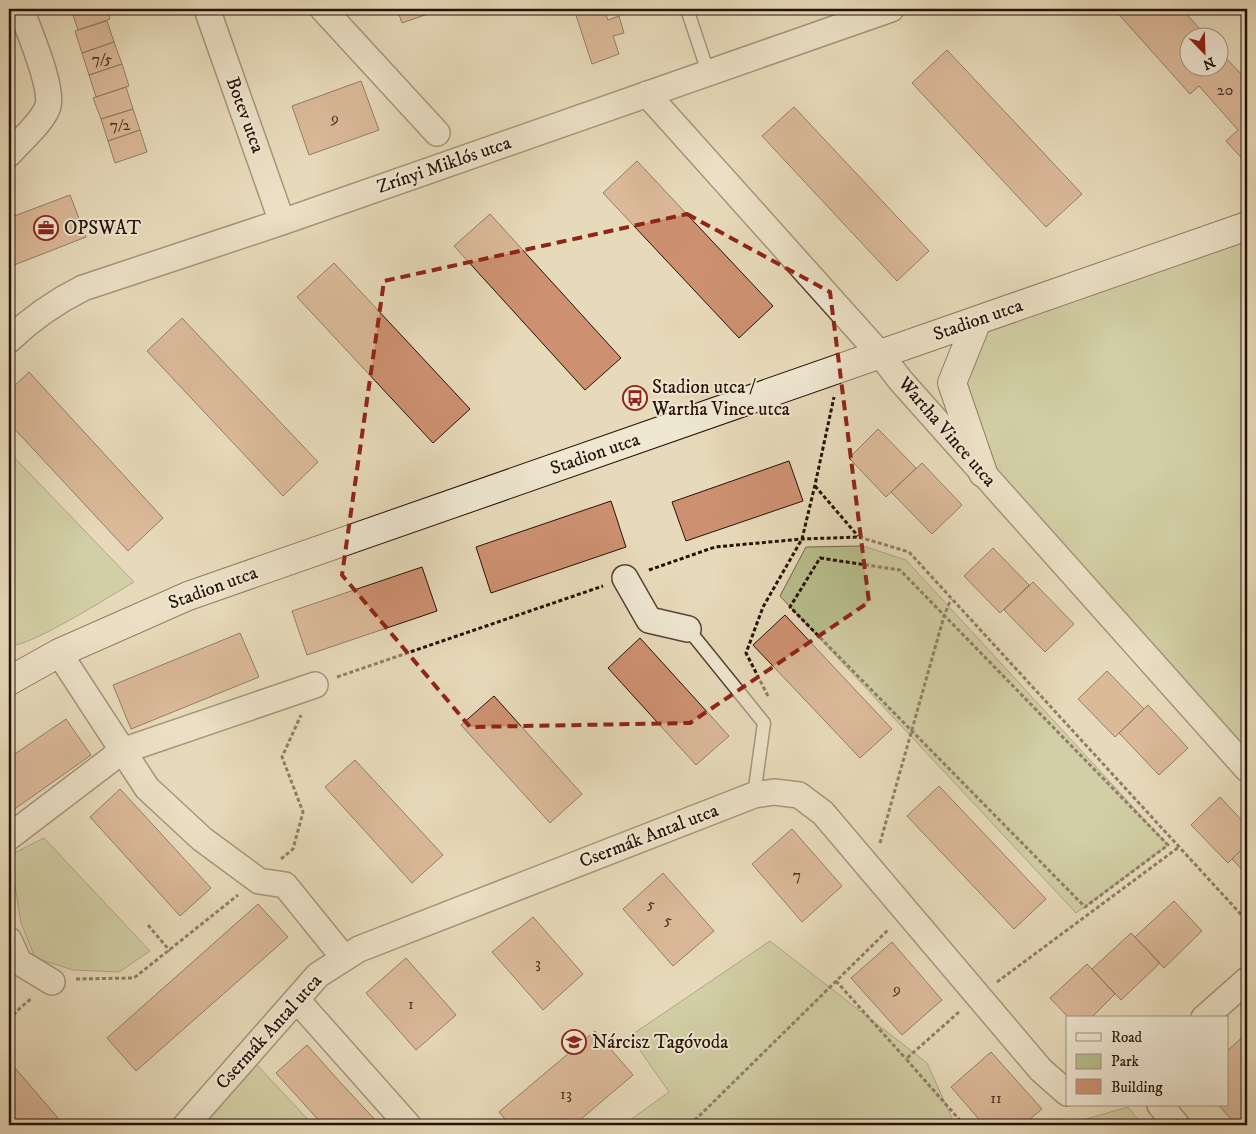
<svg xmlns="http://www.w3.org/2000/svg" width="1256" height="1134" viewBox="0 0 1256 1134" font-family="'IM FELL DW Pica',serif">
  <rect width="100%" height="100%" fill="#e7daba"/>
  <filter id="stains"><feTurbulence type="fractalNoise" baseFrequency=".004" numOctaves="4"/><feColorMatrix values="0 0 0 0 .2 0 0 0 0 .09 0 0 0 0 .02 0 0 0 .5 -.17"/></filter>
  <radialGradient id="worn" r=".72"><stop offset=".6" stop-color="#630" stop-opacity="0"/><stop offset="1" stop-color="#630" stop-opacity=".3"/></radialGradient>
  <!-- green -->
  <path fill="#b8be8d" stroke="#6e684a" d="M1247,226V769L983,473L952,383L977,321Z
    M9,452L134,582C112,595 30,647 9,646Z
    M863,546L906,560L1168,845L1076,913L780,596L806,547Z
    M44,838L150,951L119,972L73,970L35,958L21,923L10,855Z
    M770,941L927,1063L955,1125H623L669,1092L630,1036Z
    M256,1064L313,1125H200Z
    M1128,1107L1143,1125H1065Z"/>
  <!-- building -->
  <path fill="#cd9171" stroke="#251106" d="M71,9H107L110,19L78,30Z
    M397,9H442L402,23Z
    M574,9H609L604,10L608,20L619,16L624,33L613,36L619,54L592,64Z
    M1114,9H1182L1208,38H1188V68H1218V50L1245,78L1247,76V164L1226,141L1238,130L1199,86L1190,94Z
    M107,21L114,42L82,53L75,31Z
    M114,42L122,64L89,75L82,53Z
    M947,50L1082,194L1046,227L912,83Z
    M122,64L129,86L96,97L89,75Z
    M361,81L379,130L309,155L292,106Z
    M126,87L133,109L101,119L93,98Z
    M794,107L929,251L897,281L762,136Z
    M133,109L140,130L108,141L101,119Z
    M140,130L147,152L115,163L108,141Z
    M637,161L773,306L739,338L603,193Z
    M70,195L86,237L9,267V218Z
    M490,214L621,358L585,390L454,246Z
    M334,263L470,409L433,443L297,297Z
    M182,318L318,462L283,496L147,351Z
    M29,372L163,518L128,551L9,423V391Z
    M878,429L916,468L886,497L849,458Z
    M789,461L803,501L686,541L672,502Z
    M922,463L962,505L932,534L891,492Z
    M611,501L626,547L491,593L476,547Z
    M993,548L1029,585L1000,613L964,576Z
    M422,567L437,611L307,655L292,611Z
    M1033,582L1074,624L1045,652L1004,610Z
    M785,615L892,729L860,758L753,645Z
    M240,633L259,677L131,729L113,685Z
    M640,638L729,736L696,765L608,668Z
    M1107,671L1144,709L1115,737L1078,699Z
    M494,696L582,794L550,823L461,725Z
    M1148,705L1188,748L1159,775L1119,733Z
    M66,719L91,755L9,813V758Z
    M355,760L443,855L412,883L325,787Z
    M939,786L1046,899L1014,929L907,816Z
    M120,789L211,888L180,916L90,817Z
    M1220,797L1247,826V844L1228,863L1191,825Z
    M792,829L842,886L802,922L752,864Z
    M1247,844V875L1232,859Z
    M663,873L714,931L673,966L623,909Z
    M1174,901L1202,931L1164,968L1135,937Z
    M258,904L288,937L136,1071L107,1038Z
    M533,917L583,974L543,1010L492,952Z
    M1131,933L1160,963L1121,1000L1092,969Z
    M892,942L942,1000L902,1035L851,978Z
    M406,958L456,1015L416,1050L366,993Z
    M1087,964L1115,994L1091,1018H1069L1050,998Z
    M595,1031L633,1075L574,1125H510L499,1112Z
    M1247,1033V1125H1237L1218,1105H1227V1051Z
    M307,1045L339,1081L380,1125H323L276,1073Z
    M991,1052L1042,1109L1023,1125H984L951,1087Z
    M9,1061L64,1125H9Z"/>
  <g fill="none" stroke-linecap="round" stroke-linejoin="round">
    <defs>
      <path id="lane" d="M687,9L708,72
        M688,629L764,723L754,795"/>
      <path id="street" d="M207,9L282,222
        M323,9L437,133
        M647,94L880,354L901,381L1247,769
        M9,154C20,141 43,122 48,106C53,85 28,30 21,9
        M9,340C31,319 55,302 83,288L282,222L891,9
        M625,578L649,620L688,629
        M59,653L147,788L202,839L259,881L285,885L344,958
        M9,837L122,751L315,685
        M9,940L19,962L52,982
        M297,1000L408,1125
        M1204,1018L1247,980
        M1160,1105L1177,1125
        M186,1125L318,975L359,949L754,795L774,792L799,795L823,813L1041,1070L1067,1093"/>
      <path id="secondary" d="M977,321L952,383L983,473
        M9,681L59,653L188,596L1247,226"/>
    </defs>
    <!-- lane casing -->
    <use href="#lane" stroke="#564333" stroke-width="15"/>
    <!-- street casing -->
    <use href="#street" stroke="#564333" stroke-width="28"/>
    <!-- secondary casing -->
    <use href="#secondary" stroke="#251106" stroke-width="30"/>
    <!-- path -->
    <path stroke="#251106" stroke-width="3" stroke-dasharray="4 2.5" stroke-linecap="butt" d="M815,486L858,536
      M820,558L900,570L1168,845L1085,907L790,607Z
      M649,570L715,547L802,539L859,537L909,552L1247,921
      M337,677L603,586
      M768,696L746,653L763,607L802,539L815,485L834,397
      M880,843L944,616L951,599
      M281,859L293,849L303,812L282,757L301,715
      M148,925L170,951
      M76,979L134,978L238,895
      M836,981L906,1059
      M997,982L1179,847
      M959,1012L906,1059L964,1125
      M9,1020L20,1008L32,998
      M690,1125L889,929"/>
    <!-- lane -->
    <use href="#lane" stroke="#efe7d2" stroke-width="12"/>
    <!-- street -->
    <use href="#street" stroke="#efe7d2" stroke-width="25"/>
    <!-- secondary -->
    <use href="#secondary" stroke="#efe7d2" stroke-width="28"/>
  </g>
  <!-- marked area -->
  <path d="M0 0H1256V1134H0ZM687,214L830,292L869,602L690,723L470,727L342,575L384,281Z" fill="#e7daba" fill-opacity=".55" fill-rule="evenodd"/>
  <path fill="none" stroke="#8f2418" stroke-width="4" stroke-dasharray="10 6" stroke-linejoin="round" d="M687,214L830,292L869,602L690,723L470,727L342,575L384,281Z"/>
  <!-- icons -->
  <defs>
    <symbol id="office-ring" viewBox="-11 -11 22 22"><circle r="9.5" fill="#efe7d2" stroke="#8f2418" stroke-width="1.5"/><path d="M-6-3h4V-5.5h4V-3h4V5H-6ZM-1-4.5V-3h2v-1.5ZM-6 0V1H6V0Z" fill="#8f2418"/></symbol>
    <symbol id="bus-ring" viewBox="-11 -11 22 22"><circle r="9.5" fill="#efe7d2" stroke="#8f2418" stroke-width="1.5"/><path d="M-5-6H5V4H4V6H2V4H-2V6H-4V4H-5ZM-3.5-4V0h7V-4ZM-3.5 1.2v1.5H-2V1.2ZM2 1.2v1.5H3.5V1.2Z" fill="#8f2418"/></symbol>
    <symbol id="school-ring" viewBox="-11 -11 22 22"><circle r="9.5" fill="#efe7d2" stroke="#8f2418" stroke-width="1.5"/><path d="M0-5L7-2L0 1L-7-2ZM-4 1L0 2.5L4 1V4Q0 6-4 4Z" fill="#8f2418"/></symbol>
  </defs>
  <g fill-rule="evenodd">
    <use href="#office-ring" x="32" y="214" width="28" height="28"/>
    <use href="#bus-ring" x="621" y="384" width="28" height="28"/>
    <use href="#school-ring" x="560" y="1028" width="28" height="28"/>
  </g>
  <g text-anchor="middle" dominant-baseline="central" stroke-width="4" stroke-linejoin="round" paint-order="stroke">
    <!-- number labels -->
    <g font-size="16" fill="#4f3121">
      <text x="102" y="59">7/5</text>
      <text x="1225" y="90">20</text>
      <text x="335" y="118">9</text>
      <text x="120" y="125">7/2</text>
      <text x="797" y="875">7</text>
      <text x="651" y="904">5</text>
      <text x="668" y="920">5</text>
      <text x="538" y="963">3</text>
      <text x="897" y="989">9</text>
      <text x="411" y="1004">1</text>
      <text x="566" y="1094">13</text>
      <text x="996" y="1098">11</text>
    </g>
    <!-- street labels -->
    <g font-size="19" fill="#251106" stroke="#efe7d2">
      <text transform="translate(245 115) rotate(70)">Botev utca</text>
      <text transform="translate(444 165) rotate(-19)">Zrínyi Miklós utca</text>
      <text transform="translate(978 320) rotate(-19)">Stadion utca</text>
      <text transform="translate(947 432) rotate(49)">Wartha Vince utca</text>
      <text transform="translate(595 454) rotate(-19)">Stadion utca</text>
      <text transform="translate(213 588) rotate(-20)">Stadion utca</text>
      <text transform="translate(649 836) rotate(-21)">Csermák Antal utca</text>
      <text transform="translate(269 1032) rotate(-48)">Csermák Antal utca</text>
    </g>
    <!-- poi labels -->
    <g font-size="19" fill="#251106" stroke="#efe7d2" text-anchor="start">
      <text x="64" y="228">OPSWAT</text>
      <text x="652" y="387">Stadion utca /<tspan x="652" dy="22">Wartha Vince utca</tspan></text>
      <text x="592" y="1042">Nárcisz Tagóvoda</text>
    </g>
  </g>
  <!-- margin -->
  <rect width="1256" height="1134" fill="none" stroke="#e7daba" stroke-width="30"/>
  <rect x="10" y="10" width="1236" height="1114" fill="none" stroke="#251106" stroke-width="2.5"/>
  <rect x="15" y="15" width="1226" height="1104" fill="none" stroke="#251106"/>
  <!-- legend -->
  <rect x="1066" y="1016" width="162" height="90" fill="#efe7d2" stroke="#9e9180"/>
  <rect x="1076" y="1033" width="25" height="8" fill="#efe7d2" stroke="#9e9180"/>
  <text x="1111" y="1042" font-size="15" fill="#251106">Road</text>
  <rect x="1076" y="1054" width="25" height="15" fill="#b8be8d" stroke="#9e9180"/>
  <text x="1111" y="1066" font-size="15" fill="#251106">Park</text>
  <rect x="1076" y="1079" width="25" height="15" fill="#cd9171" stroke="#9e9180"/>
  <text x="1111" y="1092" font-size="15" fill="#251106">Building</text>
  <!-- north arrow -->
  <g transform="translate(1204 52) rotate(157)"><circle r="24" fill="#efe7d2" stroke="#9e9180"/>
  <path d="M0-4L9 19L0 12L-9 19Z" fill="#8f2418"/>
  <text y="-8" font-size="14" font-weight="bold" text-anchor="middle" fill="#251106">N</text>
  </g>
  <rect width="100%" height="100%" filter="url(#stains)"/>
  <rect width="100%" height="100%" fill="url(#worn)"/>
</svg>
